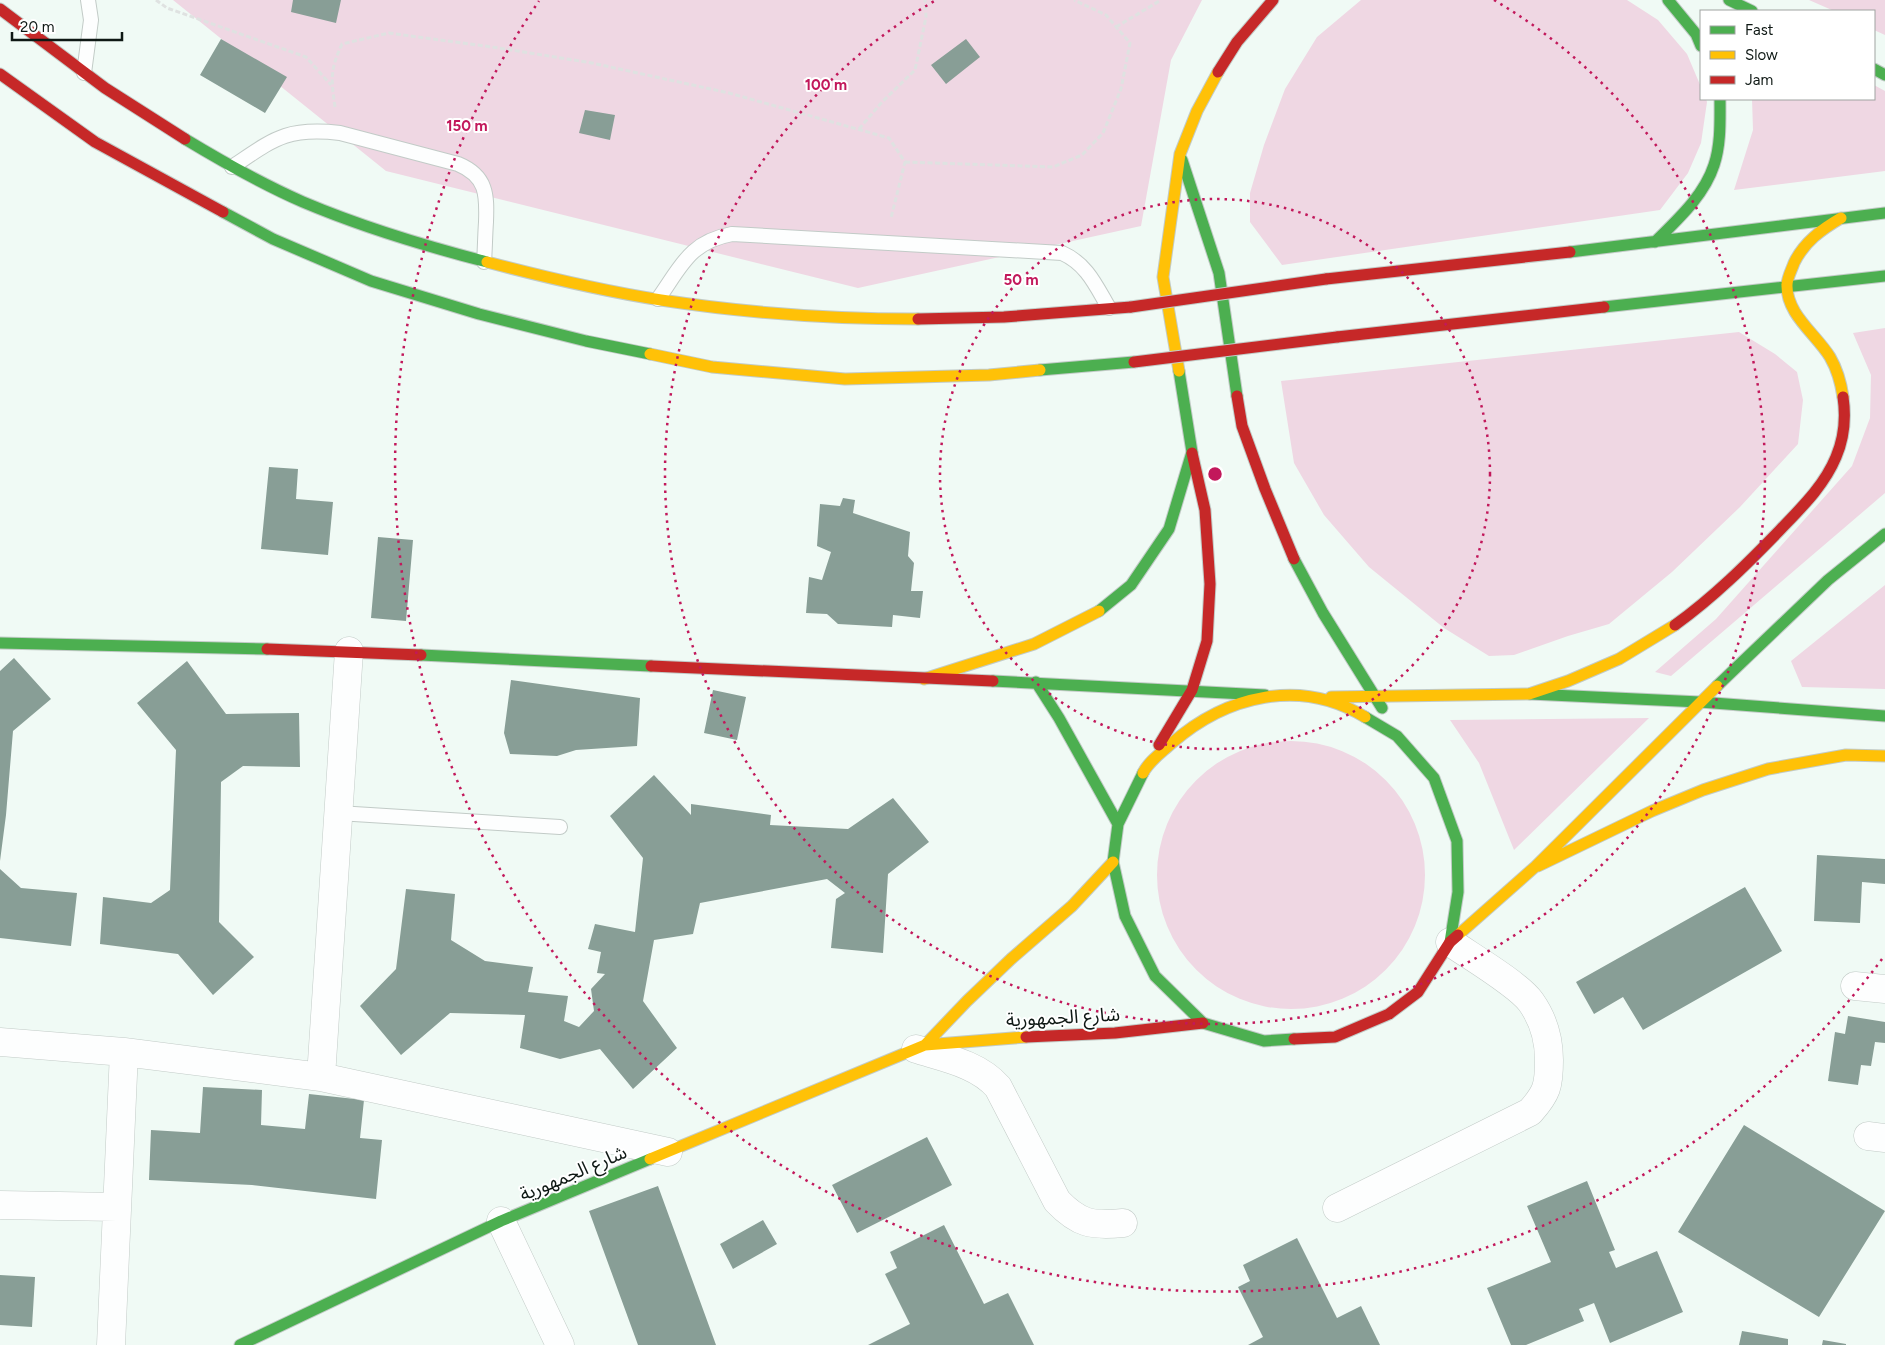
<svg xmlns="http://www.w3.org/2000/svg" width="1885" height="1345" viewBox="0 0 1885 1345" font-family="Figtree,'Noto Sans Arabic',sans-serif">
  <rect width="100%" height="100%" fill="#f0faf5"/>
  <!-- green -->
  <path fill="#efd7e3" d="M173,0H1202L1171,60L1141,226L858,288L386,171Z
    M1361,0H1627L1658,20L1687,54L1701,87V99H1706L1707,102L1701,143L1688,173L1660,210L1282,265L1250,222V193L1264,145L1285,89L1317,37Z
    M1809,0H1885V35L1874,30V11H1834Z
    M1874,85L1885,91V171L1734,190L1753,130L1752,99H1874Z
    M1885,328V493L1671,676L1655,672L1716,619L1852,466L1870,418L1871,375L1853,333Z
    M1739,332L1775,354L1797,372L1803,400L1798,444L1740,507L1672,572L1609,624L1568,636L1514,655L1489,656L1444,628L1369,567L1324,515L1294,463L1281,381Z
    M1885,585V689L1802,687L1791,661Z
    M1649,718L1514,850L1479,763L1450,720Z
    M1157 875a134 134 0 1 1 268 0a134 134 0 1 1-268 0Z"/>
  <!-- building -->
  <path fill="#889e96" d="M293,0H341L336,23L291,12Z
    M221,39L287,77L265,113L200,75Z
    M966,39L980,57L946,84L931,65Z
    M585,110L615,115L610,140L579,133Z
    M269,467L298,469L296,499L333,502L328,555L261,549Z
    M843,498L855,500L853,513L910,532L908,556L914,563L911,591H923L920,618L893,615L892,627L838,624L827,614L806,613L809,577L822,580L831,552L817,546L820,504L840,506Z
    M378,537L413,540L406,621L371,618Z
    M14,658L51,699L13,731L6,815L0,861V671Z
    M187,661L226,714L299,713L300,767L243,766L221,782L219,922L254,957L213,995L178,954L100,944L103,897L151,903L170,890L176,750L137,703Z
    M511,680L640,698L637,746L576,750L557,756L510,754L504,733Z
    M713,690L746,697L737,740L704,733Z
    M654,775L691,815V804L771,815L770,825L848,829L893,798L929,842L888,874L883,953L831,948L836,899L845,893L827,879L700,903L693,934L654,940L643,1001L677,1048L633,1089L600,1049L560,1059L520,1048L525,1015L450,1013L401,1055L360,1006L396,969L406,889L455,894L451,940L485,961L533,967L528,992L568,996L564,1021L579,1027L594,1011L591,989L605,974L597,973L601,952L588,949L595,924L635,932L643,858L610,816Z
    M1817,855L1885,859V884L1862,882L1860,923L1814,921Z
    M0,869L21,888L77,893L71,946L0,938Z
    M1745,887L1782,951L1643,1030L1623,997L1594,1014L1576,982Z
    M1848,1016L1885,1022V1043L1875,1042L1871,1066L1861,1065L1858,1085L1828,1081L1835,1032L1845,1034Z
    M203,1087L262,1090L261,1125L305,1129L309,1094L364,1100L360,1138L382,1140L376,1199L252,1185L149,1180L151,1130L200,1133Z
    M1744,1125L1885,1211L1819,1317L1678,1232Z
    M927,1137L952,1185L857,1233L832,1185Z
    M1587,1181L1615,1250L1609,1252L1616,1268L1657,1251L1683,1312L1610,1343L1594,1303L1579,1309L1584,1321L1526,1345H1511L1487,1288L1551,1262L1527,1206Z
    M658,1186L716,1345H638L589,1211Z
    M763,1220L777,1244L733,1269L720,1244Z
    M944,1225L984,1304L1008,1293L1034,1345H868L910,1324L885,1274L897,1268L890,1252Z
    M1297,1238L1337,1318L1361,1306L1380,1345H1248L1263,1337L1238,1287L1250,1281L1243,1265Z
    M0,1275L35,1277L32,1327L0,1325Z
    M1742,1331L1788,1339V1345H1739Z
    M1823,1340L1846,1344V1345H1822Z"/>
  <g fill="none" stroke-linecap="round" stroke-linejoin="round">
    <defs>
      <path id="lane" d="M84,73L91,20L88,0
        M232,167C274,139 286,127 340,133L458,164C487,176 487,195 486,222C485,236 485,249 484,262
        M658,299C681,267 689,242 732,234L1062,253C1087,264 1096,286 1109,308
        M338,813L560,827"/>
      <path id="street" d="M1855,986L1885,989
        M0,1042L124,1052L321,1077L668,1152
        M916,1049C945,1058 978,1064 998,1087L1057,1201C1079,1224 1092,1226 1123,1223
        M321,1077L349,651
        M1868,1136L1885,1138
        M0,1205L117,1207
        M1337,1208L1530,1112C1547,1093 1549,1086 1549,1060C1549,1040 1543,1019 1531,1002C1518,984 1470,956 1450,942
        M501,1221L560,1345
        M111,1345L124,1052"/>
      <path id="fast" d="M1668,0L1696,34L1701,46
        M1729,0L1752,11
        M1874,69L1885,75
        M185,139C223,162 262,184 303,202C362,227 425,246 487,262
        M1182,160L1219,273L1237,396
        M223,212L273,239L371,281L479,314L586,341L650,354
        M1655,242C1677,220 1704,196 1714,165C1721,144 1720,121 1720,99
        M1570,252L1885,213
        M1604,307L1885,276
        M1040,370L1134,362
        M1294,559L1323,613L1382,708
        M1099,611L1131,585L1169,529L1192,452L1179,371
        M0,643L267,649
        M421,655L651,666
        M993,681L1265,695
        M1036,682L1059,718L1118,824
        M1717,686L1828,580L1885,534
        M1530,694L1700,702L1885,716
        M1365,717L1397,736L1434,778L1457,841L1458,892L1450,942
        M1143,773L1118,824L1113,862L1125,916L1155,976L1203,1023L1264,1041L1294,1039
        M240,1345L501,1221L650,1159"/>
      <path id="slow" d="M1841,218C1822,229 1804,242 1794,263C1792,269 1787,278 1787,285C1786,314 1816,334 1830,357C1837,369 1841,383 1843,397
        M487,262C544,277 603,291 661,300C746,313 832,319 918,319
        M650,354L712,367L845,379L989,375L1040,370
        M1179,371L1163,277L1180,154L1197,111L1218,72
        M924,679L1034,644L1099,611
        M1331,697L1529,694L1568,681L1619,659L1675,625
        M1143,773C1149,761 1161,753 1172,743C1226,696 1300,677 1365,717
        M1538,866L1652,811L1703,790L1768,769L1846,755L1885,756
        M1458,935L1536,866L1717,686
        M925,1045L967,1001L1011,959L1072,906L1113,862
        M650,1159L925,1045L1026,1037"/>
      <path id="jam" d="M0,9L105,88L185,139
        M1218,72L1237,42L1273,0
        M0,74L95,142L223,212
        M1326,279L1570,252
        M918,319L1004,317L1131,307
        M1337,337L1604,307
        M1237,396L1242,426L1265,489L1294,559
        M1675,625C1714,597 1747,564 1780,530C1801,508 1824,486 1836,457C1844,438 1846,417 1843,397
        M267,649L421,655
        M651,666L993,681
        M1159,745L1192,690L1207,641L1210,584L1205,510L1192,453
        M1026,1037L1115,1033L1203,1023
        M1294,1039L1335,1037L1389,1014L1418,992L1450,942L1458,935"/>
    </defs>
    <!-- lane casing -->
    <use href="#lane" stroke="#c2cbc7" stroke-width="16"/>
    <!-- street casing -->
    <use href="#street" stroke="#c2cbc7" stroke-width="29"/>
    <!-- fast casing -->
    <use href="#fast" stroke="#c2cbc7" stroke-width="13"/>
    <!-- slow casing -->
    <use href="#slow" stroke="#c2cbc7" stroke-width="13"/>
    <!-- jam casing -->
    <use href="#jam" stroke="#c2cbc7" stroke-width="13"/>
    <!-- path -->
    <path stroke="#dfe2e1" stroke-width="3" stroke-dasharray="5 2.5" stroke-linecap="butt" d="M156,0L167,8L306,57L331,85
      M1116,27L1161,0
      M335,107C331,79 330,70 342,44L389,33L499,48L592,63L729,93L889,138L905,162L891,218
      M859,129L882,102L915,70L926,17L925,0
      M905,162L1053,167L1082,155L1103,133L1121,89L1130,43L1106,15L1074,0"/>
    <!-- lane -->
    <use href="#lane" stroke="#fdfefe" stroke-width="14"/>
    <!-- street -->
    <use href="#street" stroke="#fdfefe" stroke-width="28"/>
    <!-- fast -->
    <use href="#fast" stroke="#4caf50" stroke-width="11"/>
    <!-- slow -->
    <use href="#slow" stroke="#ffc107" stroke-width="11"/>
    <!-- jam -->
    <use href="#jam" stroke="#c62828" stroke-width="11"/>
    <defs>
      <path id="jam-bridge" d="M1131,307L1326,279
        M1134,362L1337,337"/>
    </defs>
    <!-- jam-bridge casing -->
    <use href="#jam-bridge" stroke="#c2cbc7" stroke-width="13" stroke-linecap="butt"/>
    <!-- jam-bridge -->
    <use href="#jam-bridge" stroke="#c62828" stroke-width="11"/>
  </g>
  <!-- distance rings -->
  <g fill="none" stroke="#c2185b" stroke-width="2.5" stroke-dasharray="2.5 5">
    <circle cx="1215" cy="474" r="275"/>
    <path d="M1494 0A550 550 0 1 1 936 0"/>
    <path d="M1882 959A825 825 0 0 1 539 1"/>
  </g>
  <g text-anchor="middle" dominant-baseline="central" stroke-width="4" stroke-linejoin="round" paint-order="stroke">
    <!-- street labels -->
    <g font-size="19" fill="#0e1814" stroke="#fff">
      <text transform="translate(1063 1017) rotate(-3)">شارع الجمهورية</text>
      <text transform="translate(573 1173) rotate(-23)">شارع الجمهورية</text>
    </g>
  </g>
  <circle cx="1215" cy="474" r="8" fill="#c2185b" stroke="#fff" stroke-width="2.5"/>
  <g font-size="15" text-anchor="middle" font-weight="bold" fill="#c2185b" stroke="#fff" stroke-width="4" stroke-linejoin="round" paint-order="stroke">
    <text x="826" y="90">100 m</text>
    <text x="467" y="131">150 m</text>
    <text x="1021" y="285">50 m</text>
  </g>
  <!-- legend -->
  <rect x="1700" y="10" width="175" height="90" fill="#ffffff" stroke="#9fa3a1"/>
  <rect x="1710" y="26" width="25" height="8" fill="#4caf50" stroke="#9fa3a1"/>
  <text x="1745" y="35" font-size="15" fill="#0e1814">Fast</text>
  <rect x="1710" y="51" width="25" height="8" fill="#ffc107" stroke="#9fa3a1"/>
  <text x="1745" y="60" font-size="15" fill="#0e1814">Slow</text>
  <rect x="1710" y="76" width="25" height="8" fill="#c62828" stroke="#9fa3a1"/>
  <text x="1745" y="85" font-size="15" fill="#0e1814">Jam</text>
  <!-- scale -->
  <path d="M12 32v8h110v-8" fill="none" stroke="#0e1814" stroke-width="2.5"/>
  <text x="20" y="32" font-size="15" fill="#0e1814" stroke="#ffffff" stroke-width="4" paint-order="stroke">20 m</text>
</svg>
